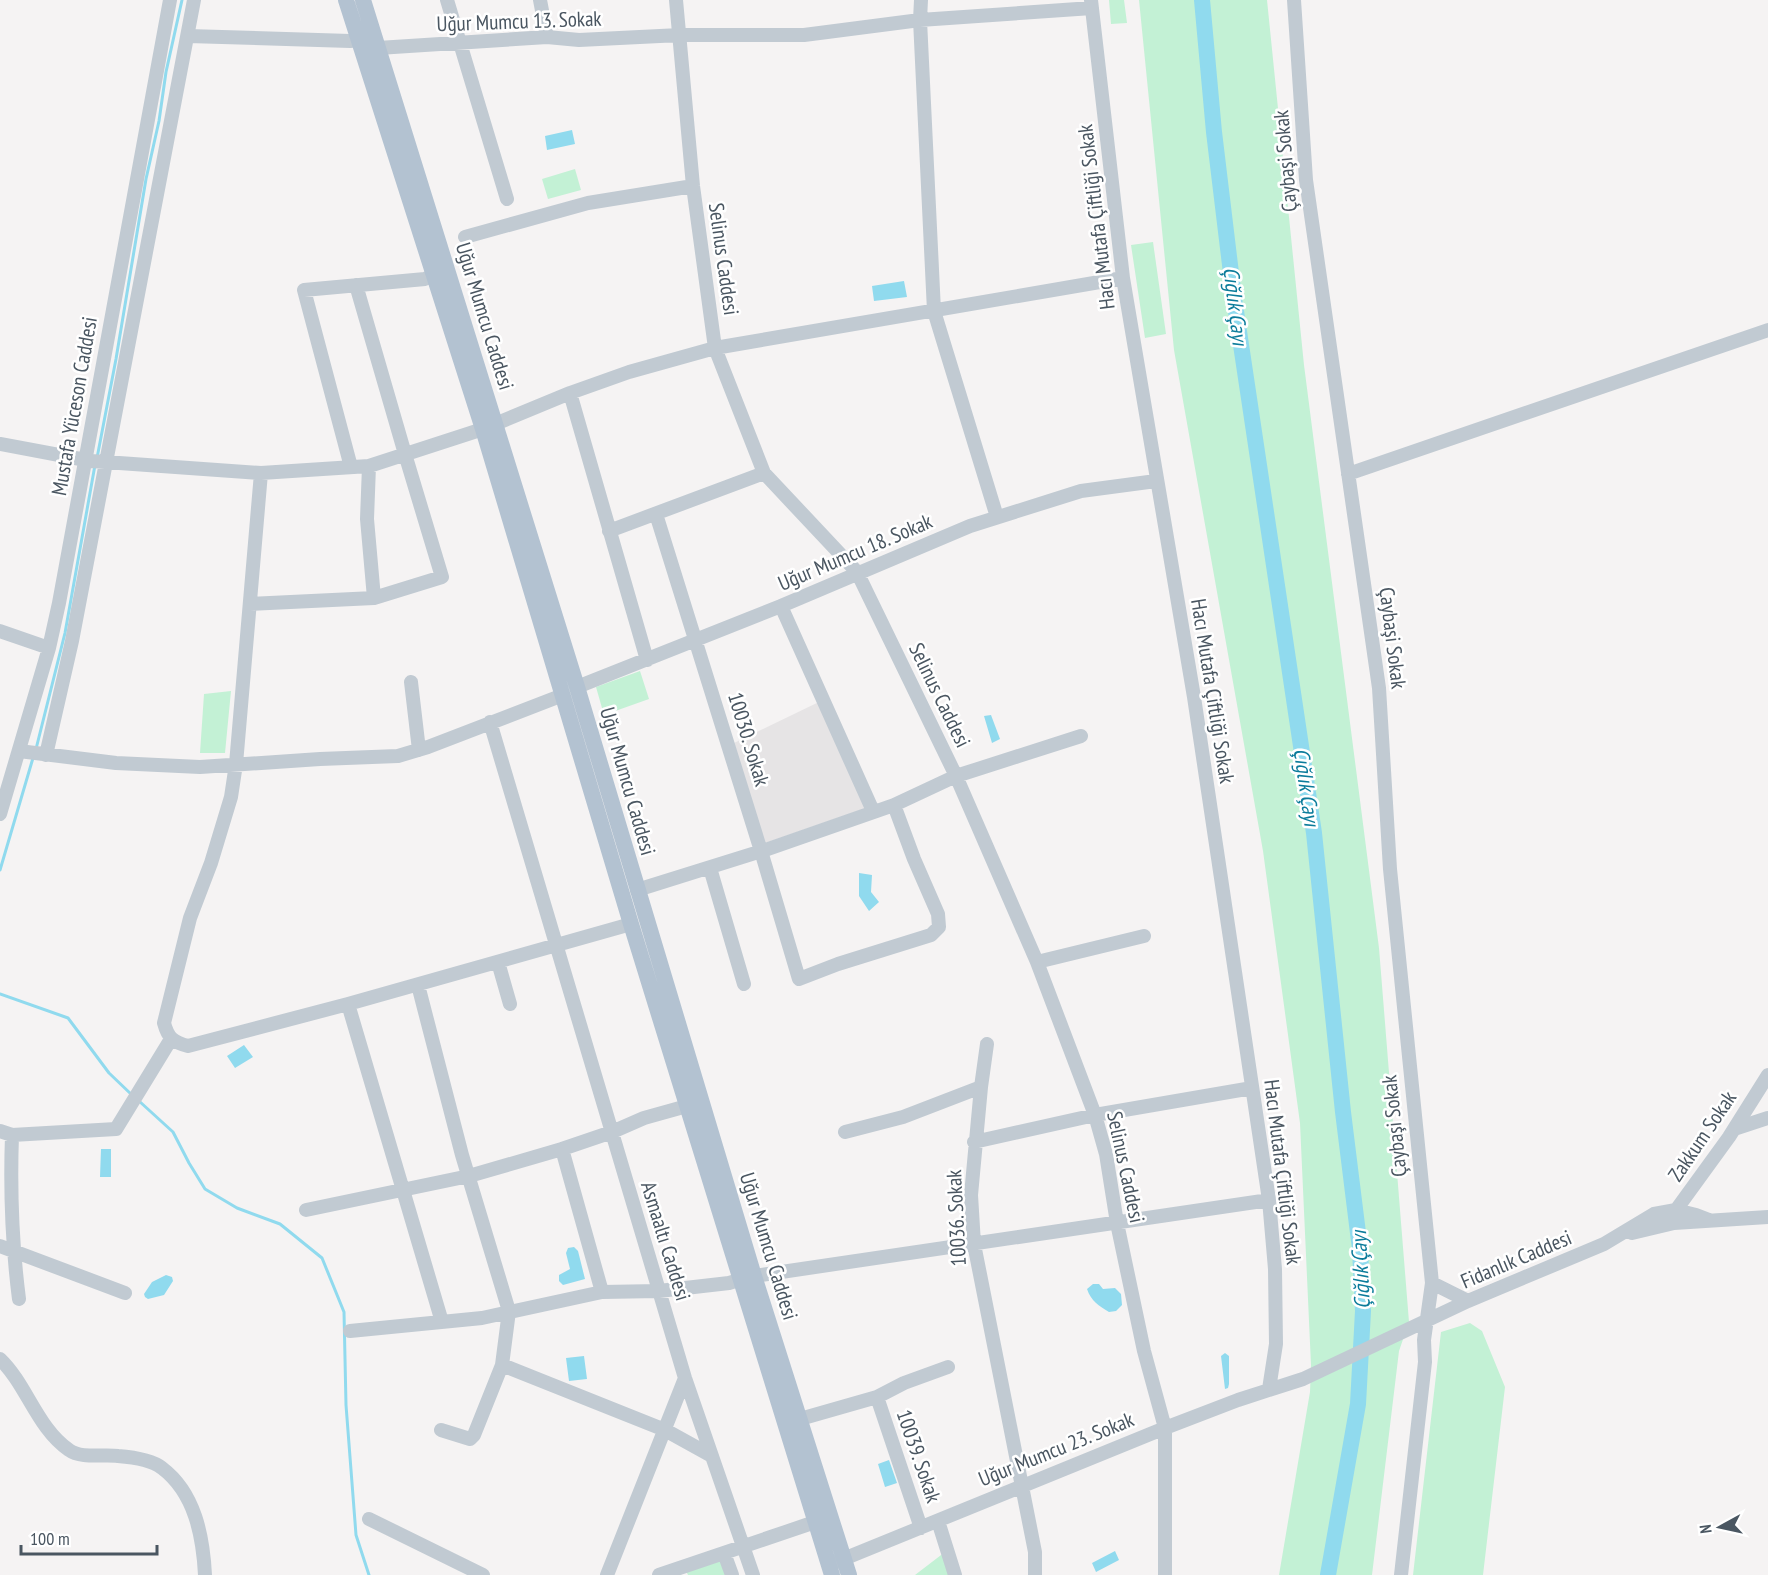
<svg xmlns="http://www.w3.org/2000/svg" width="1768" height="1575" viewBox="0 0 1768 1575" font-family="'PT Sans Narrow',sans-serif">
  <rect width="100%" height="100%" fill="#f5f3f3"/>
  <!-- education -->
  <path fill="#e6e4e5" d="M823,700L872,806L765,843L734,743Z"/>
  <!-- green -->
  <path fill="#c3f1d5" d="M1109,0H1124L1127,23L1111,24Z
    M1139,0H1267L1304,365L1379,948L1409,1322L1399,1351L1372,1575H1279L1310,1392L1311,1365L1300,1123L1263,851L1174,350Z
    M575,169L581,190L548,199L542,179Z
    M1153,242L1166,334L1145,338L1131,245Z
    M640,671L649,699L604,715L596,687Z
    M231,691L225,753H200L204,694Z
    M1470,1323L1482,1331L1505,1387L1483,1575H1413L1441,1332Z
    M945,1552L950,1575H915Z
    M720,1557L725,1575H688L685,1569Z"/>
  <!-- water -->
  <path fill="#90daee" d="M572,130L575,144L547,150L545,136Z
    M904,281L907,297L874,301L872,286Z
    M991,715L1000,739L992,743L984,716Z
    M859,873L872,875L871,892L879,902L869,911L859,896Z
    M244,1045L253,1057L235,1068L227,1056Z
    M101,1149H111V1177H100Z
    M574,1247L578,1251L585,1279L563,1285L559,1281V1275L570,1269L566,1253L568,1248Z
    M166,1275L172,1277L173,1281L164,1295L148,1299L145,1297L144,1294L152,1282Z
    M1093,1284H1099L1103,1289L1115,1288L1121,1294L1122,1305L1116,1311L1109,1312C1099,1306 1091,1301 1087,1289Z
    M1225,1353L1229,1356V1384L1228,1388L1225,1389L1221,1356Z
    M584,1356L587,1379L569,1381L566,1358Z
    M889,1460L897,1483L885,1487L878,1464Z
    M1115,1551L1119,1560L1096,1572L1092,1563Z"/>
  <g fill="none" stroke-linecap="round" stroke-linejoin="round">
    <!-- stream -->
    <path stroke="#90daee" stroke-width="3" d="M97,458L116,359L146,179L159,121L166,72L182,0
      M36,749L65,633L95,465
      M0,870L33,758
      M0,994L68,1018L109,1073L132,1095
      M139,1101L173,1132L189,1163L205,1189L237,1208L280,1224L322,1258L344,1312L346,1405L356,1535L369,1575"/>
    <!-- river -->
    <path stroke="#90daee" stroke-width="16" d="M1202,0L1214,132L1234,298L1314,833L1343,1112L1360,1249L1363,1311L1358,1404L1328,1575"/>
    <!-- minor -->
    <path stroke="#c1cad2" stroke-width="14" d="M447,0L507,199
      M540,0L547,37
      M676,0L693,186L715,348L764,473L857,572L956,776L1037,962L1095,1115L1106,1154L1117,1223L1144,1351L1165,1428V1575
      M921,0L920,20L934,311L997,517
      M1091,0L1123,278L1194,697L1269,1200L1275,1269L1276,1344L1269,1389
      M1294,0L1306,180L1379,688L1390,869L1432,1283
      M188,36L350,41L358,40
      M378,48L547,37L579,40L680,35H804L920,20L1092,8
      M465,237L588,203L693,186
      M570,393L647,660
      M0,444L91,461L261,473L369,466L483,429L570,393L629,372L715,348L1123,278
      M369,466L367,519L374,598
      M351,467L304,290L425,279L434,274
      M261,473L236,764L231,797L211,863L190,918L164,1023C168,1038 173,1042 188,1046L348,1004L631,924
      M1348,474L1768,330
      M656,514L761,851L799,979L838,964L931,935L939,927L938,914L914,859L894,805
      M609,531L764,473
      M250,604L374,598L442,577L405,454L356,285
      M781,606L873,811
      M0,631L49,648
      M411,682L419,750
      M577,687L781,606L970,526L1081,491L1156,481
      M490,722L685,1378L753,1575
      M19,751L116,763L200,767L320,759L398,756L428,747L563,695
      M46,755L72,641L194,0
      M0,814L49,648L59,603L170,0
      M710,868L744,984
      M637,890L768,849L894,805L956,776L1081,736
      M498,962L510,1004
      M1037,962L1144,936
      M418,985L462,1155L509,1311L502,1365L665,1430L712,1456
      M348,1004L442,1322
      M981,1087L987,1044
      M1734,1129L1768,1118
      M0,1131L12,1135L116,1129L171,1039
      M845,1132L903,1117L981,1087L971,1195L974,1244L1035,1552V1575
      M12,1135C10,1190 12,1244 19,1299
      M974,1142L1095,1115L1252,1088
      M306,1210L469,1176L562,1149
      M1674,1223L1676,1210L1729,1137L1768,1075
      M1632,1233L1674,1223L1768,1217
      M0,1246L125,1293
      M754,1276L1269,1200
      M602,1292L562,1149L612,1132L644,1118L687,1106
      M350,1331L482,1318L602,1292L659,1291L729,1283L739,1280
      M0,1359C27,1385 37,1428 69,1450C81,1459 104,1454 118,1456C131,1457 152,1460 162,1468C195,1493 203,1536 205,1575
      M877,1397L921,1528
      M800,1419L877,1397L904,1383L948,1367
      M441,1430L470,1439L474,1435L502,1365
      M369,1519L483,1575
      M938,1521L955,1575
      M724,1553L732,1575
      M836,1562L1165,1428L1238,1400L1303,1379L1468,1301L1604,1244L1654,1214L1676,1210L1696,1215L1709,1220
      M607,1575L685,1378
      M659,1575L815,1522
      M1401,1575L1425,1362L1424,1340L1432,1283L1468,1301"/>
    <!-- major -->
    <path stroke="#b3c2d1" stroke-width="16" d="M346,0L483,429L631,924L832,1575
      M363,0L577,687L754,1276L849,1575"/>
  </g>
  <g text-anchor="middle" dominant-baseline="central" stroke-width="5" stroke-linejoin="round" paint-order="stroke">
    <!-- street labels -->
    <g font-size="21" fill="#4a5661" stroke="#fff">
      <text transform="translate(519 21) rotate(-2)">Uğur Mumcu 13. Sokak</text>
      <text transform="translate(1285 161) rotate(-95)">Çaybaşi Sokak</text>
      <text transform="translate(1096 217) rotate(-97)">Hacı Mutafa Çiftliği Sokak</text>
      <text transform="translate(724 259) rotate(82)">Selinus Caddesi</text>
      <text transform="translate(485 316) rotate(73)">Uğur Mumcu Caddesi</text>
      <text transform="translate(74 406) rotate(-80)">Mustafa Yüceson Caddesi</text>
      <text transform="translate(855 552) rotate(-23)">Uğur Mumcu 18. Sokak</text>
      <text transform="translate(1393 638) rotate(83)">Çaybaşi Sokak</text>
      <text transform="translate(1213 691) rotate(81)">Hacı Mutafa Çiftliği Sokak</text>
      <text transform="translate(940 695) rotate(64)">Selinus Caddesi</text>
      <text transform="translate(749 739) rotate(73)">10030. Sokak</text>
      <text transform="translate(628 781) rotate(74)">Uğur Mumcu Caddesi</text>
      <text transform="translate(1394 1126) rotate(-96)">Çaybaşi Sokak</text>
      <text transform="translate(1702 1136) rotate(-56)">Zakkum Sokak</text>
      <text transform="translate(1126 1167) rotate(78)">Selinus Caddesi</text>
      <text transform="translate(1283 1172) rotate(83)">Hacı Mutafa Çiftliği Sokak</text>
      <text transform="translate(956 1218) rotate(-93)">10036. Sokak</text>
      <text transform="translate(666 1241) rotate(73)">Asmaaltı Caddesi</text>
      <text transform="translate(769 1246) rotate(73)">Uğur Mumcu Caddesi</text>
      <text transform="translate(1516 1259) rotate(-23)">Fidanlık Caddesi</text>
      <text transform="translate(1056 1449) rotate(-22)">Uğur Mumcu 23. Sokak</text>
      <text transform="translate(919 1456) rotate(71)">10039. Sokak</text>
    </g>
    <!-- water labels -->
    <g font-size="22" font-style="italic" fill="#0c7c9b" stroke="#fff">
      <text transform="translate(1236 306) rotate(83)">Çığlık Çayı</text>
      <text transform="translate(1307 787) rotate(82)">Çığlık Çayı</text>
      <text transform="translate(1360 1270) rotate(-93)">Çığlık Çayı</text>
    </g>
  </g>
  <!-- north arrow -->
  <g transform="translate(1720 1527) rotate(262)" stroke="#ffffff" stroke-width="4.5" paint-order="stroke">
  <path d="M0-4.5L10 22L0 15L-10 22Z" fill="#4a5661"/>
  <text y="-9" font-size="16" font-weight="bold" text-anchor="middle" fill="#4a5661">N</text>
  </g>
  <!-- scale -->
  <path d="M21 1545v9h136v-9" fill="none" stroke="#4a5661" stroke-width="3"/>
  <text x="30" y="1545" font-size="18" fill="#4a5661" stroke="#ffffff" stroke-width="4.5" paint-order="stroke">100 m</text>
</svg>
